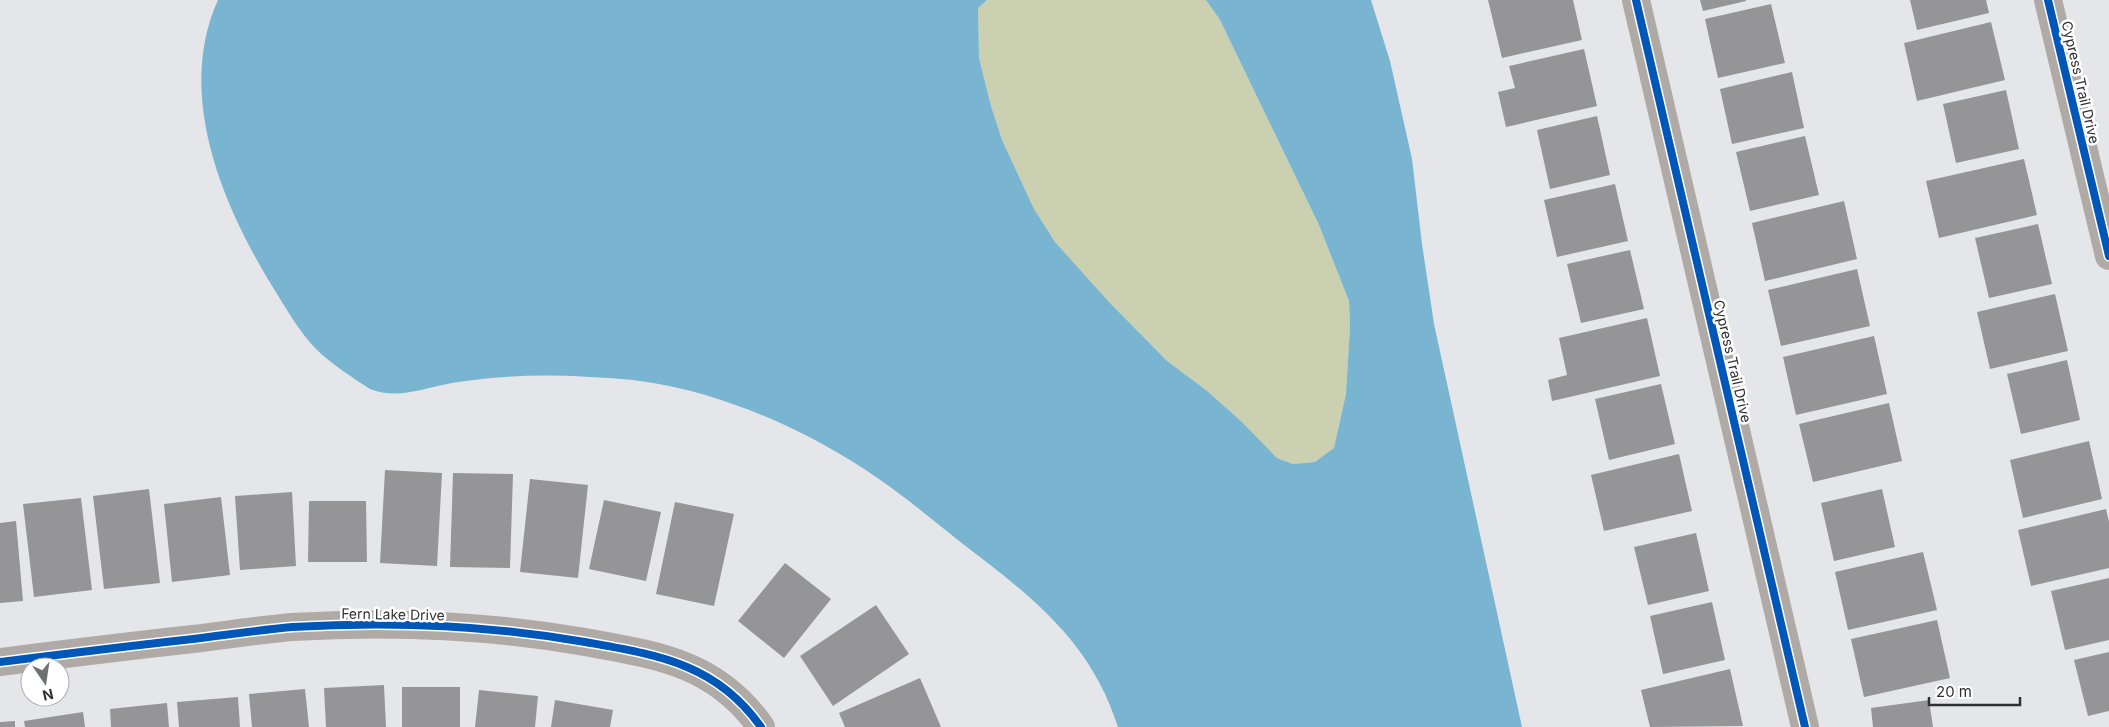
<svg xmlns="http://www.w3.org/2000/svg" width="2109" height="727" viewBox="0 0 2109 727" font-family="Inter,sans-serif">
  <rect width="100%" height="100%" fill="#e5e6e9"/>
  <!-- green -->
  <path fill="#cad0b0" d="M987,0H1206L1220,20L1319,225L1349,301L1350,326L1346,394L1334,448L1316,462L1293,464L1277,458L1242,422L1206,390L1167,361L1109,302L1055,242L1034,209L1002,140L991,106L979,58L978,8Z"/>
  <!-- water -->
  <path fill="#79b4d0" d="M218,0H987L978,8L979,58L991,106L1002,140L1034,209L1055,242L1109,302L1167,361L1206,390L1242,422L1277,458L1293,464L1315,462L1334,448L1346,394L1350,326L1349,301L1319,225L1220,20L1206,0H1371L1390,61L1412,159L1422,244L1434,324L1522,727H1118C1090,640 1032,597 963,544C935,522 908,499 879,479C813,433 727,394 647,382C628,379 609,378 590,377C557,375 524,375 492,378C479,379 465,381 452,383C425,388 397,400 370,389C353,378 333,365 318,351C300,333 287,310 274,289C223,207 175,95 218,0Z"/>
  <!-- building -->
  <path fill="#959597" d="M1488,0H1573L1582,40L1502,58Z
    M1700,0H1746V1L1703,11Z
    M1910,0H1986L1989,13L1917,30Z
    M1771,4L1785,63L1718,78L1705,19Z
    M1991,22L2005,80L1917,101L1904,43Z
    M1584,49L1597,106L1506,127L1498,92L1515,88L1509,66Z
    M1792,72L1804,128L1732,144L1720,89Z
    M2006,90L2019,149L1956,163L1943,104Z
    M1597,116L1610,175L1550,189L1537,130Z
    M1805,136L1819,195L1750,211L1736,152Z
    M2024,159L2037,215L1939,238L1926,181Z
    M1615,184L1628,241L1557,257L1544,200Z
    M1844,201L1857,259L1765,281L1752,223Z
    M2038,224L2052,284L1989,298L1975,238Z
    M1630,250L1644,309L1581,323L1567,264Z
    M1857,269L1870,326L1781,346L1768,290Z
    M2055,294L2068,351L1990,369L1977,312Z
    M1647,318L1660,376L1552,401L1548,380L1567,375L1559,338Z
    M1874,336L1887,394L1796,415L1783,357Z
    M2067,360L2080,420L2021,434L2007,374Z
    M1661,384L1675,444L1609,460L1595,399Z
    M1889,403L1902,461L1813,482L1799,424Z
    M2089,441L2102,499L2023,518L2010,460Z
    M1679,454L1692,511L1604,531L1591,475Z
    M385,470L442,473L437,566L380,563Z
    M453,473L513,474L510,568L450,567Z
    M530,479L588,485L578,578L520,572Z
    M149,489L160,583L104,589L93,496Z
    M1882,489L1895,547L1834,561L1821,503Z
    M292,492L296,566L240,570L235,496Z
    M221,497L230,575L172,582L164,504Z
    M81,498L92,590L34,597L23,504Z
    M604,500L661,512L646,581L589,569Z
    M309,501H366L367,562H308Z
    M675,502L734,514L714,606L656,594Z
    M2106,509L2109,522V568L2031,586L2018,530Z
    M16,521L23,601L0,603V523Z
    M1696,533L1709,591L1648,605L1634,547Z
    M1923,552L1937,610L1848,630L1835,572Z
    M785,563L831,599L784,658L738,621Z
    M2109,578V640L2065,650L2051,591Z
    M1712,602L1725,660L1663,674L1650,616Z
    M876,605L909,654L833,706L800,656Z
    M1937,620L1950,678L1864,697L1851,639Z
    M2109,652V711L2088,716L2074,660Z
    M1730,669L1743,726L1650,727L1641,690Z
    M920,678L941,727H845L839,713Z
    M384,685L386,727H326L324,688Z
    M402,687H460V727H402Z
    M305,689L309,727H252L249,694Z
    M479,690L538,696L535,727H475Z
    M238,697L240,727H179L177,702Z
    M555,700L613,710L610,727H551Z
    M1929,700L1933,727H1873L1871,708Z
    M167,703L169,727H111L110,709Z
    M83,712L85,727H25L24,721Z
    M15,721V727H0V722Z"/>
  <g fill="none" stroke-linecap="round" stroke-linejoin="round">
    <!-- street -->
    <path stroke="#afaaa5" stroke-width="28" d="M1636,0L1805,727
      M2048,0L2109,256
      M0,662C64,654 129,646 193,639C226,635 259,630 292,627C390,621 488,625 585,642C657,655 716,663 761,727"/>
    <defs>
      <path id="cycleway" d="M1636,0L1805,727
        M2048,0L2109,256
        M0,662C64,654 129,646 193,639C226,635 259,630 292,627C390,621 488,625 585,642C657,655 716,663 761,727"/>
    </defs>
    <!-- cycleway casing -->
    <use href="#cycleway" stroke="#fff" stroke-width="11"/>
    <!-- cycleway -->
    <use href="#cycleway" stroke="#0057b8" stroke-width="8"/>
  </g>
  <g text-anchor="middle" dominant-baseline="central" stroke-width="5" stroke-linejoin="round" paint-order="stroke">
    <!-- street labels -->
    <g font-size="14" fill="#303032" stroke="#fff">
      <text transform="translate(2081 82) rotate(77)">Cypress Trail Drive</text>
      <text transform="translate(1733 361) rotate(77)">Cypress Trail Drive</text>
      <text transform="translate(393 614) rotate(1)">Fern Lake Drive</text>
    </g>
  </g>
  <!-- north arrow -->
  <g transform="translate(45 682) rotate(167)"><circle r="24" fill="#ffffff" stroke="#acacad"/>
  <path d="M0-4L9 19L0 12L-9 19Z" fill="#6f7072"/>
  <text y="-8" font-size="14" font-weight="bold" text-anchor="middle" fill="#303032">N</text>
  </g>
  <!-- scale -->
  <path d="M1929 697v8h91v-8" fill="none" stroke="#303032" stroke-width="2.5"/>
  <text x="1936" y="697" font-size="15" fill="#303032" stroke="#ffffff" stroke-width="4" paint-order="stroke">20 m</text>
</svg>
